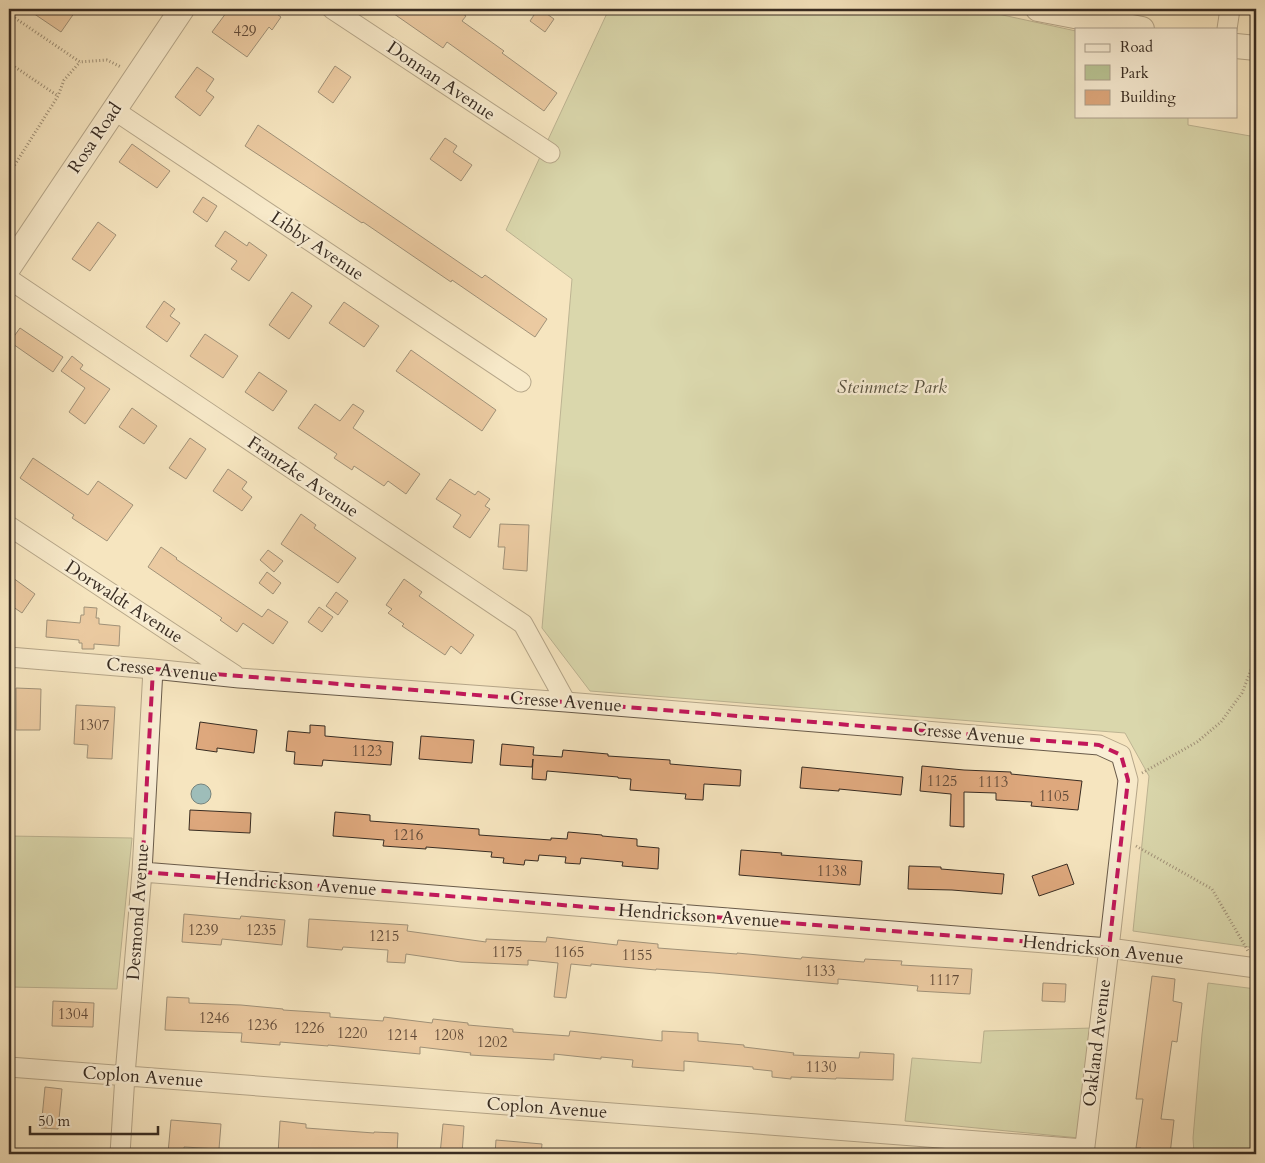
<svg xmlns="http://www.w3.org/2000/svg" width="1265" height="1163" viewBox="0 0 1265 1163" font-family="Cardo,serif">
  <rect width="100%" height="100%" fill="#f6e5bf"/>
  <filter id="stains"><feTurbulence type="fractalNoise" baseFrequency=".004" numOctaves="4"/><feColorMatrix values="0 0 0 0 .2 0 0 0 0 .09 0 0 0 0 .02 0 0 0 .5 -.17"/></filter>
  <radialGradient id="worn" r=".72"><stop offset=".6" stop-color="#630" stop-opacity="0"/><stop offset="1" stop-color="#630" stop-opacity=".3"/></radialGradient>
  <!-- green -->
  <path fill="#b9c595" stroke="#78785c" d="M609,9H975L1076,31V116H1188V125L1256,137V948L1133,931L1149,776L1125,733L590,691L542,628L572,279L506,230Z
    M9,836L132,838L117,989L9,987Z
    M1208,983L1256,989V1154H1194L1193,1138L1202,1034Z
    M1093,1028L1079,1138L905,1121L912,1058L981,1063L984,1031Z"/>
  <!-- water -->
  <path fill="#9ebdb9" stroke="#75837d" d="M191 794a10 10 0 1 1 20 0a10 10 0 1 1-20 0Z"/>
  <!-- building -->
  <path fill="#dea87d" stroke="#382c22" d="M27,9H77L61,32Z
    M229,9H270L281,17L272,30L269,27L247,57L212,32Z
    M387,9H456L466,16L462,21L504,51L502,53L557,93L544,111L447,42L443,48Z
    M538,9H540L554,19L545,32L530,21Z
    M335,66L351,77L333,103L318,92Z
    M197,67L214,79L206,91L214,97L200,116L175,97Z
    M258,125L482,278L485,275L547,319L535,337L452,280L451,282L363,222L362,223L245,146Z
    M445,138L457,146L453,152L472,165L461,181L430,159Z
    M132,144L170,171L157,188L119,162Z
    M203,197L217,206L207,222L193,212Z
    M98,222L116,235L90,271L72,259Z
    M225,231L247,246L249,242L267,255L249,281L231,269L237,261L215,246Z
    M292,292L312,306L289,339L269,325Z
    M164,301L175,309L170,316L180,323L167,342L146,327Z
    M344,302L379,326L364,347L329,323Z
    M20,328L63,357L53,372L10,342Z
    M205,334L238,356L223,378L190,356Z
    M411,350L496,410L482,431L396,371Z
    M72,356L83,365L80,369L110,389L85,424L69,412L85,388L61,371Z
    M259,372L287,391L273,411L245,392Z
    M315,404L340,421L353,404L364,411L353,428L420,474L406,494L388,481L384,486L354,466L352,470L334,458L337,454L298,428Z
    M132,408L157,426L144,444L119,427Z
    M190,438L206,449L186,479L169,468Z
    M33,458L88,495L98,481L133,505L107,541L72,518L74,515L20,478Z
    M228,469L247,482L242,489L252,497L242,511L213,491Z
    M450,479L475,495L478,491L490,499L485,506L490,509L470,538L453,527L461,515L436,499Z
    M301,514L316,525L314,528L356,558L338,583L281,544Z
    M500,524L529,525L527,571L503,569L505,547H498Z
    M161,547L177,558L176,559L262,617L268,609L288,622L273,644L243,623L237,632L220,620L222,618L148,567Z
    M268,550L283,561L274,572L260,560Z
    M267,572L281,583L273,594L259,583Z
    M9,575L35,594L22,613L9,604Z
    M404,579L422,592L419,596L474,635L461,654L451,646L445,655L402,626L404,624L388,613L392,609L386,605Z
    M336,592L348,601L338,615L326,606Z
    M84,607L97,608L96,618H99V624L120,626L119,646L94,644V649H82V643H79V640L46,637L47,620L80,623L81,615H84Z
    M319,607L333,617L322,632L308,622Z
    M16,688L41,689L40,730H16Z
    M76,705L115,707L112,759L87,758L88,745L74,744Z
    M200,722L257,730L254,753L217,748V752L196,749Z
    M310,725L325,726V736L393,742L391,765L323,760L322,766L294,764L295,752L286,751L288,731L310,733Z
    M421,736L474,740L472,763L419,759Z
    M502,744L534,747L533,755L562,757L563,750L608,754V756L670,760V764L741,770L740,786L704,784L703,800L685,799L686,794L630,790L631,779L618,778V777L547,771L546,780L532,779L533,759L532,767L500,765Z
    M922,766L964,770L1011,772V774L1082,781L1078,810L1031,806L1032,802L996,800V793L964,792V827L950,826L951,794L920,791Z
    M802,767L903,777L901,795L839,789V791L800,788Z
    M190,810L251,813L250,833L189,830Z
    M335,812L370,815V821L479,829V835L551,840V838L567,839L568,832L602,835V836L637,839V846L659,848L658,869L622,866L623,862L581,858L580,864L565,863L566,857L539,855L538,861L525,860L524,865L503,863L504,858L491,857L492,852L426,847V849L383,846L384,840L333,836Z
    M741,850L782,853L781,855L862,861L860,885L739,875Z
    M1067,864L1074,884L1039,896L1032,876Z
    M909,866L941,867V869L1004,874L1002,894L952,890L908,889Z
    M184,914L240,919L241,916L285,920L282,945L222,939L221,945L182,942Z
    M309,919L408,925L407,931L486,942V939L546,942L547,937L617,945L618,940L658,944V948L737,954V953L801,959L802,957L864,962L865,959L902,961L901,965L972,969L970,994L917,991L918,986L838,979V984L714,973L656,969V970L591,964V966L571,964L566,998L554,997L558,963L528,960V965L461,962L406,954L405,963L387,962L388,950L343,947L342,950L307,947Z
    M1152,976L1175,979L1173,1001L1182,1003L1177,1042L1172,1041L1161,1119L1174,1120L1170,1154H1140L1141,1148H1136L1143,1099H1136Z
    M1043,983L1066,984L1065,1002L1042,1001Z
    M167,997L189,998V1003L241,1005L283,1009V1010L330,1013V1017L383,1021L384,1017L432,1023L433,1019L468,1023V1025L513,1029V1032L569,1036L570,1031L662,1041V1031L698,1033V1041L744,1045V1047L794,1053L793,1055L859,1058L860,1052L894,1054L893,1080L836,1078V1079L791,1077V1079L772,1077V1071L753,1069V1067L684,1061V1071L632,1067L633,1060L601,1057V1059L554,1054V1060L470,1055L471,1053L420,1047V1054L328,1045V1046L280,1042V1045L241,1042L242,1033L165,1030Z
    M53,1001L94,1003L93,1027L52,1026Z
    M45,1087L62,1089L58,1129L41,1128Z
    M171,1120L221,1124L219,1149L184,1147V1154L168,1153Z
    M280,1121L306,1124V1128L374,1133V1132L398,1133L397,1153H390L389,1154H313L295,1153V1154H278Z
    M443,1124L464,1126L462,1154H440Z
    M496,1140L542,1144L541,1154H495Z"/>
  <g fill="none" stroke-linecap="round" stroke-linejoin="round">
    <defs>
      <path id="minor" d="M332,9L550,153
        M1227,29L1230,9
        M114,110L521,382
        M9,279L523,624L566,702
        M9,526L235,675
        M9,657L153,669L239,678L566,702L1099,745L1121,755L1128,780L1109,948L1084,1154
        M142,872L1109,948L1256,968
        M9,1067L1084,1149
        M120,1154L125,1075L142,872L153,669"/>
      <path id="tertiary" d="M1038,9L1142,29
        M1236,46L1256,48
        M9,267L182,9"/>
    </defs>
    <!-- minor casing -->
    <use href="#minor" stroke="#685a49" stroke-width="21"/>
    <!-- tertiary casing -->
    <use href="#tertiary" stroke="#685a49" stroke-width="26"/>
    <!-- path -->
    <path stroke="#382c22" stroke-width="3" stroke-dasharray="1 2.5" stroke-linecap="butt" d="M9,14L80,62L107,60L121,67
      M9,63L58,96
      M9,174L58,96L64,80L80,62
      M1142,773L1197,742L1221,722L1242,693L1256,657
      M1136,846L1212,889L1248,951"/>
    <!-- minor -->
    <use href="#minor" stroke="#f9eed5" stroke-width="19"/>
    <!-- tertiary -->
    <use href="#tertiary" stroke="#f9eed5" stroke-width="24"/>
  </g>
  <!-- marked area -->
  <path d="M0 0H1265V1163H0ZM153,669L1099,745L1121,755L1128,780L1109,948L142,872Z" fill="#f6e5bf" fill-opacity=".55" fill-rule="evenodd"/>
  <path fill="none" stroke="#c2185b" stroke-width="4" stroke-dasharray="10 6" stroke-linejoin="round" d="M153,669L1099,745L1121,755L1128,780L1109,948L142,872Z"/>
  <g text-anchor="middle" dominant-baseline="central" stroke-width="4.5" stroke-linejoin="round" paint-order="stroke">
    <!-- number labels -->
    <g font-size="15" fill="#624b39">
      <text x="245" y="31">429</text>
      <text x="94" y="725">1307</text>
      <text x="367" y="751">1123</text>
      <text x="942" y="781">1125</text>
      <text x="993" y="782">1113</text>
      <text x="1054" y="796">1105</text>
      <text x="408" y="835">1216</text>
      <text x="832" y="871">1138</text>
      <text x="203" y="930">1239</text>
      <text x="261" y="930">1235</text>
      <text x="384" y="936">1215</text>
      <text x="507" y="952">1175</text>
      <text x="569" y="952">1165</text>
      <text x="637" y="955">1155</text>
      <text x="820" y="971">1133</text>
      <text x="944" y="980">1117</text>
      <text x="73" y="1014">1304</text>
      <text x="214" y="1018">1246</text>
      <text x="262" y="1025">1236</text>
      <text x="309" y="1028">1226</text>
      <text x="352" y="1033">1220</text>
      <text x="402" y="1035">1214</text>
      <text x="449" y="1035">1208</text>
      <text x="492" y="1042">1202</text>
      <text x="821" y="1067">1130</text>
    </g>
    <!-- street labels -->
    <g font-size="18" fill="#382c22" stroke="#f9eed5">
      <text transform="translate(441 81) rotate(34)">Donnan Avenue</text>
      <text transform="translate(95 138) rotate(-56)">Rosa Road</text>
      <text transform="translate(317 246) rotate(34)">Libby Avenue</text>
      <text transform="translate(303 477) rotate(34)">Frantzke Avenue</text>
      <text transform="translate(124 602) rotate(33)">Dorwaldt Avenue</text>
      <text transform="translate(162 670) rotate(6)">Cresse Avenue</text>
      <text transform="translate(566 702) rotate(4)">Cresse Avenue</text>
      <text transform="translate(969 734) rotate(5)">Cresse Avenue</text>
      <text transform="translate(296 884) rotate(4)">Hendrickson Avenue</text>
      <text transform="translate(138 912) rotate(-86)">Desmond Avenue</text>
      <text transform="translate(699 916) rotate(4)">Hendrickson Avenue</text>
      <text transform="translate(1103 950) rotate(6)">Hendrickson Avenue</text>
      <text transform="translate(1097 1043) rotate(-83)">Oakland Avenue</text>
      <text transform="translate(143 1077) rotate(4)">Coplon Avenue</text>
      <text transform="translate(547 1108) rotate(4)">Coplon Avenue</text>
    </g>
    <!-- park labels -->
    <g font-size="18" font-style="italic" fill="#58523f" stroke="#f9eed5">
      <text x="892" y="387">Steinmetz Park</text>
    </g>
  </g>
  <!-- margin -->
  <rect width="1265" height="1163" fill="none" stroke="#f6e5bf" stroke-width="30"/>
  <rect x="10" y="10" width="1245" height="1143" fill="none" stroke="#382c22" stroke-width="2.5"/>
  <rect x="15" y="15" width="1235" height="1133" fill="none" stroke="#382c22"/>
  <!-- legend -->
  <rect x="1075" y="28" width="162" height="90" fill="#f9eed5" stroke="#aca08d"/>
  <rect x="1085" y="44" width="25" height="8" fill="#f9eed5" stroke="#aca08d"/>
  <text x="1120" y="52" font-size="15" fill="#382c22">Road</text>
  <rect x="1085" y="65" width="25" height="15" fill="#b9c595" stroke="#aca08d"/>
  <text x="1120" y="78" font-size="15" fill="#382c22">Park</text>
  <rect x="1085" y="90" width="25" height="15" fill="#dea87d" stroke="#aca08d"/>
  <text x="1120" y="102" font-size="15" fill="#382c22">Building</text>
  <!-- scale -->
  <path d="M30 1126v8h128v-8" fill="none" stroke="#382c22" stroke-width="2.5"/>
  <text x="38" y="1126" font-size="15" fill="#382c22" stroke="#f9eed5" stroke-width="4" paint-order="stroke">50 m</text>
  <rect width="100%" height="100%" filter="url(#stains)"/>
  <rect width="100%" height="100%" fill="url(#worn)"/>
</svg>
